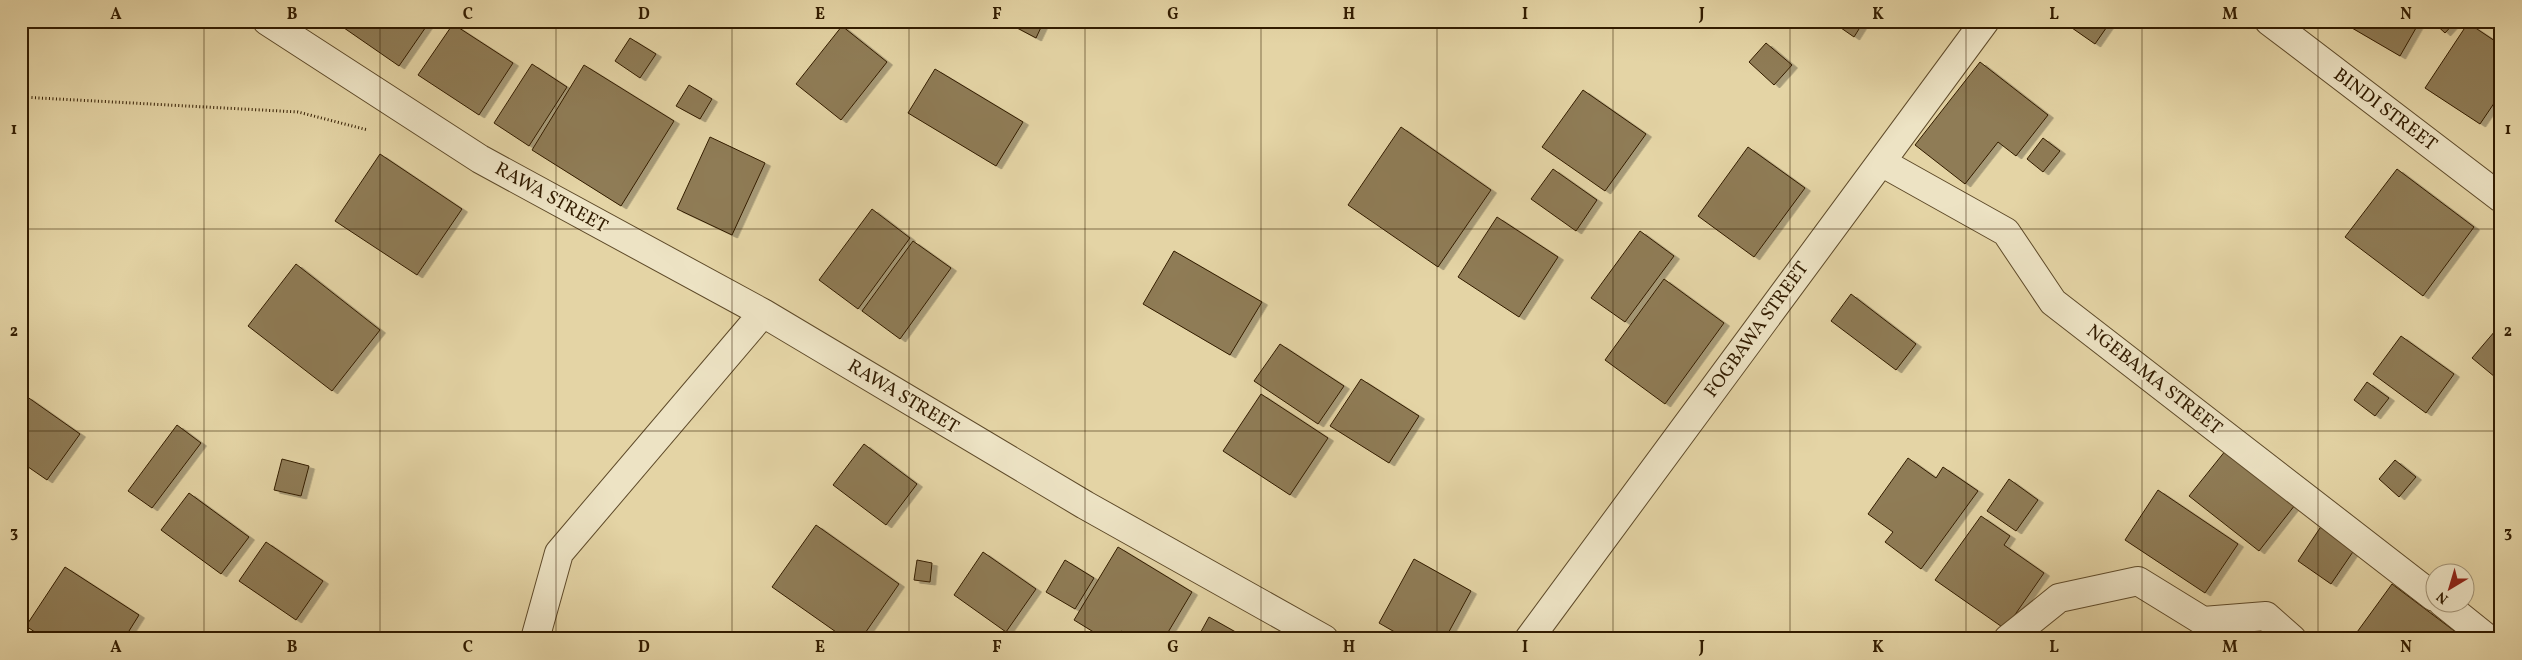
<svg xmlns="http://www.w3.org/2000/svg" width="2522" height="660" viewBox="0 0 2522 660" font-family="Vollkorn,serif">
  <defs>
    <filter id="shadow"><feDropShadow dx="5.5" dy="3" stdDeviation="0" flood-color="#0004"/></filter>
  </defs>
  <rect width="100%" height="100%" fill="#e4d4a5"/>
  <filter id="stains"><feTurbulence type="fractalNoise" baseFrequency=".004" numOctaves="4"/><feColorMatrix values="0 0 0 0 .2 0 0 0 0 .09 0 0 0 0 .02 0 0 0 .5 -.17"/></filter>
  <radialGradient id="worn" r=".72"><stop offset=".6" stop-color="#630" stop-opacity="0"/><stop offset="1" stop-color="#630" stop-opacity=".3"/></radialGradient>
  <!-- building -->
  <path fill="#8f7c56" stroke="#321c00" filter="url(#shadow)" d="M334,21H430L399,66Z
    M1004,21H1044L1036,38Z
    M1831,21H1864L1854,37Z
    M2062,21H2111L2095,44Z
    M2340,21H2420L2400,56Z
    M2432,21H2456L2445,33Z
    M2468,23L2501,45V93L2480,124L2425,88Z
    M453,24L513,63L479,115L418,75Z
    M842,26L887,62L841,120L796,84Z
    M630,38L656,54L640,78L615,61Z
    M1766,43L1792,65L1774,85L1749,62Z
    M1980,62L2048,115L2016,156L1998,142L1965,184L1915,145Z
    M532,64L567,87L529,146L494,123Z
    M584,65L674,121L621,206L532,150Z
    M935,69L1023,122L996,166L908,113Z
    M689,85L712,99L700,119L676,106Z
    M1583,90L1646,134L1605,191L1542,147Z
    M1401,127L1491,190L1438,267L1348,205Z
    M710,137L765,163L732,235L677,209Z
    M2043,138L2060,151L2043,172L2027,159Z
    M1748,147L1805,188L1754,257L1698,216Z
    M380,154L462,209L417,275L335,221Z
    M1553,169L1597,200L1576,231L1531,199Z
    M2397,169L2474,227L2423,296L2345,237Z
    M872,209L910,238L858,309L819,280Z
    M1497,217L1558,257L1519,317L1458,277Z
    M1640,231L1674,256L1625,322L1591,298Z
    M913,241L951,268L900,339L862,311Z
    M1174,251L1262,302L1230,355L1143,304Z
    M296,264L380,330L332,391L248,326Z
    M1664,279L1724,323L1665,404L1605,360Z
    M1851,294L1916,344L1896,370L1831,321Z
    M2501,324V382L2472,358Z
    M2401,336L2454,374L2426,413L2373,374Z
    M1280,344L1344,386L1318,424L1254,381Z
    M1361,379L1419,416L1389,463L1330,426Z
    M2367,382L2389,398L2375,416L2354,400Z
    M1261,394L1328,438L1290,495L1223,451Z
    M26,396L80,434L47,480L21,462V401Z
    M177,425L201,443L152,508L128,491Z
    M864,444L917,484L886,525L833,485Z
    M2226,450L2295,505L2259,551L2189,496Z
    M1908,458L1936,478L1943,467L1978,491L1921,569L1885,542L1893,532L1868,514Z
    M282,459L309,466L301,496L274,490Z
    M2395,460L2416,477L2399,497L2379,479Z
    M2009,479L2038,500L2016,531L1987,511Z
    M2158,490L2238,544L2205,593L2125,540Z
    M189,493L249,537L221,574L161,530Z
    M1981,516L2010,536L2004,545L2044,573L2005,629L1935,580Z
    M2326,519L2359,543L2331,584L2298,561Z
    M816,525L899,584L861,639H846L772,587Z
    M266,542L323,581L296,620L239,581Z
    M1118,547L1192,592L1164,639H1134L1121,631L1116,639H1105L1074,620Z
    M983,552L1036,589L1006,632L954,595Z
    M1414,559L1471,591L1445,639H1407L1379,623Z
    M917,560L932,563L930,582L914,580Z
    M1065,560L1094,578L1075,609L1046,592Z
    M65,567L139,615L124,639H45L26,626Z
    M2392,584L2465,639H2352Z
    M1209,617L1248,639H1197Z"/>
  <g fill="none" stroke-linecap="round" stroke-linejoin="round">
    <defs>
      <path id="minor" d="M267,21L480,159L763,313L1085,505L1324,639
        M2269,21L2501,198
        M1881,162L2006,232L2053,302L2434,597
        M2442,602L2488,639
        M535,639L559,553L763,313
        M1529,639L1985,21
        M2008,639L2059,598L2138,581L2203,621L2266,616L2292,639"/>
    </defs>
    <!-- minor casing -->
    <use href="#minor" stroke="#5e4a29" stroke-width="30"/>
    <!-- path -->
    <path stroke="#321c00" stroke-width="3" stroke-dasharray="1 2.5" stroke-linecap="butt" d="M21,97L298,112L368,130"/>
    <!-- minor -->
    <use href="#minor" stroke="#ede3c4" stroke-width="28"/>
  </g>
  <!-- grid -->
  <path fill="none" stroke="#321c00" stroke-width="1" stroke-opacity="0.55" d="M204,21V639M380,21V639M556,21V639M732,21V639M909,21V639M1085,21V639M1261,21V639M1437,21V639M1613,21V639M1790,21V639M1966,21V639M2142,21V639M2318,21V639M21,229H2501M21,431H2501"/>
  <g text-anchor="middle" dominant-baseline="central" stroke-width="4.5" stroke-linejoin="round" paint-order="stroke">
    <!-- street labels -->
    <g font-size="19" fill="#321c00" stroke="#ede3c4">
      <text transform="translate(2385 110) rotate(37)">BINDI STREET</text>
      <text transform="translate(551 198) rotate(29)">RAWA STREET</text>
      <text transform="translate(1757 330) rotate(-54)">FOGBAWA STREET</text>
      <text transform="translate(2154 380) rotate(38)">NGEBAMA STREET</text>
      <text transform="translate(903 397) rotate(31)">RAWA STREET</text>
    </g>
  </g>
  <!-- margin -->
  <rect width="2522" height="660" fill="none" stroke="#e4d4a5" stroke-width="55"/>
  <!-- north arrow -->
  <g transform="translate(2450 588) rotate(218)"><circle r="24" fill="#ede3c4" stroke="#a29376"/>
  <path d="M0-4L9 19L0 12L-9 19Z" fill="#8f2418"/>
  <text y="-8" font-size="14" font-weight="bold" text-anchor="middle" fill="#321c00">N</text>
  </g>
  <rect x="28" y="28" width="2466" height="604" fill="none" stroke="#321c00" stroke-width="2"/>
  <g font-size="16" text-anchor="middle" font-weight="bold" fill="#321c00">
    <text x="116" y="19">A</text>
    <text x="292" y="19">B</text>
    <text x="468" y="19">C</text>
    <text x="644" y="19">D</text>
    <text x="820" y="19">E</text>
    <text x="997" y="19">F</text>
    <text x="1173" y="19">G</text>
    <text x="1349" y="19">H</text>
    <text x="1525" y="19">I</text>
    <text x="1702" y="19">J</text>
    <text x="1878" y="19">K</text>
    <text x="2054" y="19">L</text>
    <text x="2230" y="19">M</text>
    <text x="2406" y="19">N</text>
    <text x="14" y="134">1</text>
    <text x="2508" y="134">1</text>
    <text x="14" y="336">2</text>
    <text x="2508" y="336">2</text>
    <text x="14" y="537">3</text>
    <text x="2508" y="537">3</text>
    <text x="116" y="652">A</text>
    <text x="292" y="652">B</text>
    <text x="468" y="652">C</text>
    <text x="644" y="652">D</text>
    <text x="820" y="652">E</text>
    <text x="997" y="652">F</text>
    <text x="1173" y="652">G</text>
    <text x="1349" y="652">H</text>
    <text x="1525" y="652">I</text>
    <text x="1702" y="652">J</text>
    <text x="1878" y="652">K</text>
    <text x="2054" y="652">L</text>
    <text x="2230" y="652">M</text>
    <text x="2406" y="652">N</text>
  </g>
  <rect width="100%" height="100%" filter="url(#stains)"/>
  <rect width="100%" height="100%" fill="url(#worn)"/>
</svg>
